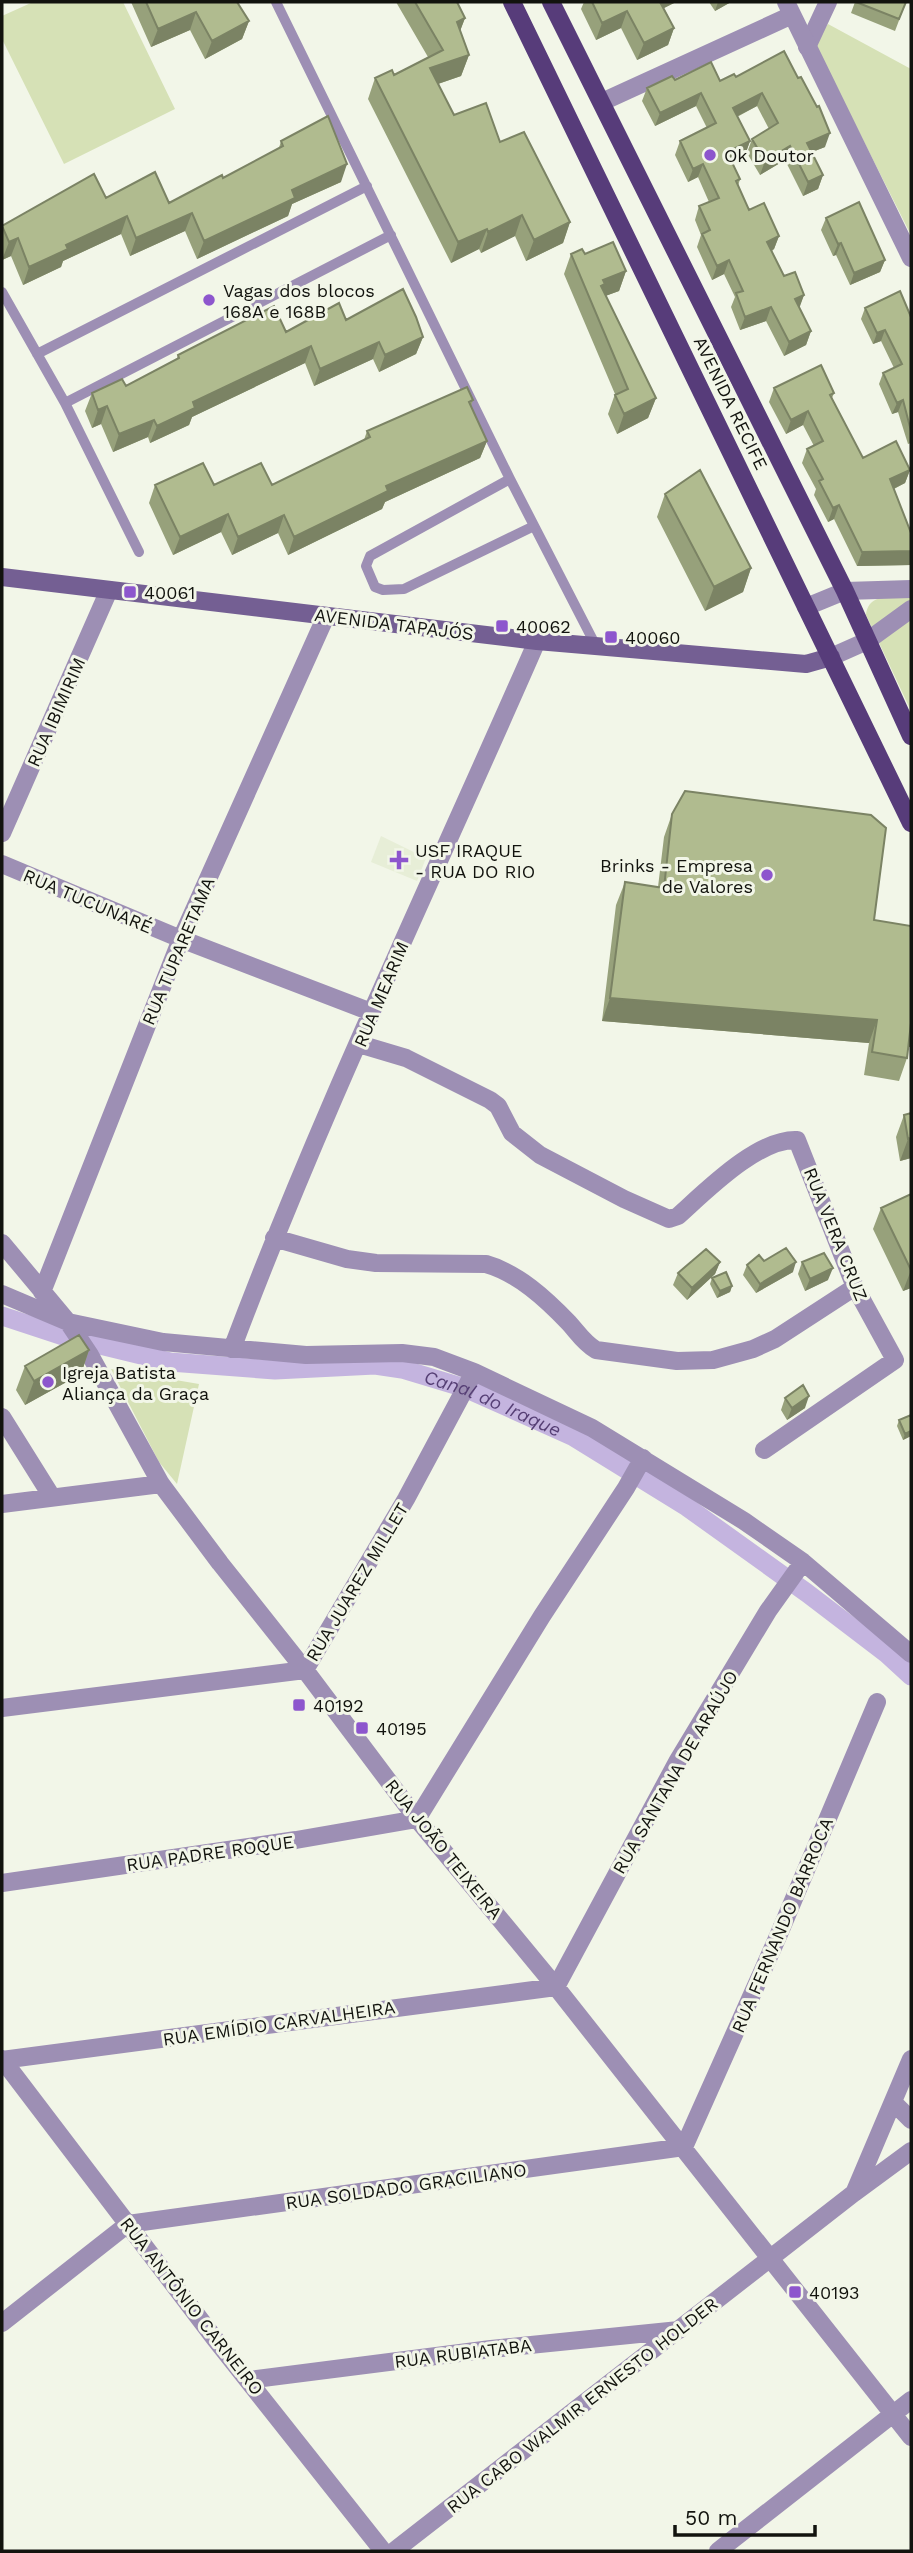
<svg xmlns="http://www.w3.org/2000/svg" width="913" height="2553" viewBox="0 0 913 2553" font-family="'Work Sans',sans-serif">
  <rect width="100%" height="100%" fill="#f2f6e8"/>
  <!-- built -->
  <path fill="#e7eed7" d="M381,836L426,858L417,881L371,862Z"/>
  <!-- green -->
  <path fill="#d6e1b6" d="M33,2H123L175,109L64,164L2,39V16Z
    M828,24L911,69V235L814,43Z
    M911,596V711L866,615C868,592 894,597 911,596Z
    M111,1369L199,1384L177,1484L159,1462Z"/>
  <g fill="none" stroke-linecap="round" stroke-linejoin="round">
    <!-- canal -->
    <path stroke="#c4b4df" stroke-width="19" id="s1" d="M2,1316L63,1336L170,1362L275,1370L375,1365L402,1369L465,1388L572,1436L687,1507L807,1593L887,1654L911,1676"/>
    <!-- service -->
    <path stroke="#9d8fb4" stroke-width="10" d="M276,2L510,479L596,646
      M2,292L65,403L139,552
      M37,354L367,186
      M65,403L391,235
      M510,479L370,556L366,566L375,587L383,590L404,589L534,526"/>
    <!-- minor -->
    <path stroke="#9d8fb4" stroke-width="18" d="M807,47L828,2
      M2,833L109,590
      M2,864L181,939L371,1012
      M359,1044L406,1058L490,1100L498,1106L512,1133L540,1155L624,1199L669,1219L678,1216C706,1191 758,1138 797,1140L855,1287L895,1360
      M274,1238L347,1259L376,1263L486,1264C518,1273 546,1299 569,1323C578,1333 584,1343 596,1350L677,1361L713,1360L753,1349L775,1339L855,1287
      M2,1243L68,1322L90,1355L161,1484L220,1563L305,1670L417,1819L556,1987L911,2437
      M42,1292L181,939L326,616
      M2,1294L68,1322L163,1342L306,1355L402,1353L434,1357L474,1372L592,1428L744,1521L803,1562L911,1654
      M232,1349C322,1109 434,877 537,641
      M2,1417L52,1497
      M764,1450L895,1360
      M2,1504L161,1484
      M2,1708L305,1670L406,1499L474,1372
      M2,1883L296,1840L417,1819L542,1616L626,1488L643,1458
      M2,2059L215,2339L383,2551
      M2,2060L556,1987L677,1762L768,1611L803,1562
      M893,2102L911,2120
      M855,2191L911,2059
      M2,2323L128,2224L684,2147L779,1934L877,1702
      M248,2380L491,2349L679,2330
      M394,2551L854,2193L911,2151
      M718,2551L911,2400"/>
    <!-- tertiary -->
    <path stroke="#9d8fb4" stroke-width="18" d="M786,2L911,258
      M602,102L792,15
      M806,607L845,591L911,589
      M831,657L867,641L911,609"/>
    <!-- secondary -->
    <path stroke="#745f93" stroke-width="18" d="M2,577L537,641L806,664L831,657"/>
    <!-- primary -->
    <path stroke="#573c7a" stroke-width="18" d="M512,2L911,823
      M551,2L845,591L911,736"/>
  </g>
  <!-- wall -->
  <path fill="#97a17b" d="M131,2H237L249,21L242,39L205,59L190,30L151,47Z
    M396,2H457L465,18L460,31L469,55L461,76L438,84L454,115L500,142L570,222L563,243L526,261L515,236L481,253L479,249L451,263L368,99L375,78L394,75L428,57Z
    M584,2H674V3L664,8L674,28L668,45L637,60L621,28L596,40L581,9Z
    M709,2H731L715,11Z
    M855,2H906L895,31L851,13Z
    M784,51L825,147L812,152L823,175L818,189L803,196L785,160L760,175L747,153L752,139L769,129L757,106L737,117L750,141L745,155L732,161L740,179L738,186L749,210L779,236L774,249L772,251L784,276L804,295L799,307L811,331L806,345L784,356L766,321L740,330L731,307L735,297L724,274L712,280L697,247L701,235L695,220L699,206L709,202L698,177L688,182L675,155L680,141L707,128L696,106L655,126L642,101L647,88L675,80L720,81L736,77Z
    M281,141L341,182L292,204L288,216L197,259L185,231L130,256L121,234L63,261L61,267L23,285L11,256L2,260V226L106,198L169,203L223,178L279,148Z
    M826,218L885,260L880,272L850,285L836,255L833,256L821,230Z
    M571,254H585L626,271L619,291L605,296L656,398L648,418L617,434L608,414L615,394L564,274Z
    M865,308L911,317V443L908,444L898,412L892,414L879,384L883,373L894,368L881,341L873,344L861,319Z
    M346,320L423,337L416,354L379,372L373,359L314,386L305,363L192,417L189,425L150,443L148,437L113,452L101,424L92,428L85,411L92,393L126,386L177,359L178,355Z
    M774,388L834,393L832,398L863,458L910,470L905,483L894,489L911,533V565L857,566L834,519L828,522L814,495L816,489L802,463L807,449L814,446L803,425L786,434L769,402Z
    M473,400L471,406L487,441L480,458L385,502L382,509L288,555L278,533L232,555L221,532L173,555L149,503L155,485H272L364,440L367,431Z
    M665,494L751,568L743,592L705,611L657,517Z
    M672,814L874,920L911,926V1047H908L907,1058L899,1081L864,1075L869,1043L602,1021L616,905L625,882L658,887L664,837Z
    M904,1115L911,1158L900,1161L896,1137Z
    M911,1194V1288L903,1291L873,1229L881,1208Z
    M764,1261L793,1272L756,1293L743,1275L747,1265Z
    M720,1262L715,1274L687,1300L673,1285L678,1273Z
    M802,1262L828,1280L805,1291L798,1274Z
    M712,1278L732,1286L730,1292L717,1298L710,1284Z
    M89,1350L81,1374L25,1405L16,1390L25,1366Z
    M785,1398L805,1408L787,1420L781,1410Z
    M899,1420L911,1436L903,1440L897,1426Z"/>
  <!-- shaded-wall -->
  <path fill="#7b8364" d="M656,2H674V3L652,14Z
    M718,2H731L715,11Z
    M627,11L621,28L596,40L602,23Z
    M196,12L190,30L151,47L158,29Z
    M465,18L457,39V22Z
    M249,21L242,39L205,59L212,41Z
    M674,28L668,45L637,60L644,43Z
    M469,55L461,76L423,89L430,68Z
    M701,93L696,106L655,126L660,113Z
    M762,93L757,106L728,121L733,108Z
    M830,133L825,147L802,156L807,143Z
    M750,141L745,155L722,166L727,152Z
    M790,146L785,160L760,175L765,161Z
    M347,164L341,182L292,204L288,216L197,259L204,241L292,190Z
    M703,164L698,177L688,182L693,169Z
    M823,175L818,189L803,196L808,182Z
    M192,213L185,231L130,256L136,238Z
    M522,215L515,236L481,253L488,232Z
    M127,216L121,234L63,261L61,267L23,285L29,267L66,245Z
    M570,222L563,243L526,261L534,240Z
    M487,229L479,249L451,263L458,242Z
    M779,236L774,249L762,255L767,242Z
    M18,238L11,256L2,260L9,242Z
    M841,243L836,255L833,256L838,244Z
    M729,260L724,274L712,280L717,266Z
    M885,260L880,272L850,285L854,273Z
    M626,271L619,291L600,298L597,304L603,280Z
    M804,295L799,309L795,299Z
    M771,307L766,321L740,330L745,317Z
    M885,330L881,341L873,344L877,333Z
    M811,331L806,345L784,356L789,342Z
    M423,337L416,354L379,372L385,355Z
    M379,342L373,359L314,386L320,369Z
    M311,346L305,363L192,417L189,425L150,443L157,426L193,402Z
    M656,398L648,418L617,434L624,414Z
    M903,400L898,412L892,414L897,403Z
    M107,406L101,424L92,428L98,410Z
    M808,411L803,425L786,434L791,420Z
    M154,420L148,437L113,452L119,434Z
    M487,441L480,458L385,502L382,509L288,555L294,537L386,486Z
    M910,470L905,483L885,493L890,479Z
    M839,505L834,519L828,522L833,508Z
    M228,514L221,532L173,555L180,537Z
    M284,515L278,533L232,555L238,537Z
    M911,551V565L857,566L862,552Z
    M751,568L743,592L705,611L714,587Z
    M610,998L877,1020L869,1043L602,1021Z
    M911,1023V1047L903,1046Z
    M911,1138V1158L900,1161L908,1139Z
    M720,1262L715,1274L687,1300L692,1288Z
    M796,1262L793,1272L756,1293L760,1284Z
    M833,1268L828,1280L805,1291L810,1279Z
    M911,1270V1288L903,1291Z
    M732,1286L730,1292L717,1298L720,1291Z
    M89,1350L81,1374L25,1405L34,1381Z
    M809,1396L805,1408L787,1420L792,1408Z
    M911,1431V1436L903,1440L905,1434Z"/>
  <!-- building -->
  <path fill="#b0bb8f" stroke="#7b8364" stroke-width="2" d="M146,2H237L249,21L212,41L196,12L158,29Z
    M415,2H457L465,18L457,22L469,55L430,68L454,115L486,103L500,142L524,132L570,222L534,240L522,215L488,232L487,229L458,242L375,78L392,70L394,75L443,50Z
    M592,2H660L674,28L644,43L627,11L602,23Z
    M856,2H906L899,19Z
    M784,51L798,78L801,77L817,107L819,106L830,133L807,143L823,175L808,182L790,146L765,161L752,139L778,123L762,93L733,108L750,141L727,152L740,179L736,181L749,210L764,203L779,236L767,242L784,276L795,272L804,295L795,299L811,331L789,342L771,307L745,317L736,293L743,291L729,260L717,266L702,234L710,230L699,206L719,198L703,164L693,169L680,141L716,123L701,93L660,113L647,88L672,76L675,80L711,62L720,81L734,74L736,77Z
    M328,116L347,164L292,190L295,198L204,241L192,213L136,238L127,216L66,245L68,249L29,267L18,238L9,242L2,226L94,174L106,198L155,172L169,203L222,175L223,178L283,146L281,141Z
    M859,202L885,260L854,273L841,243L838,244L826,218Z
    M613,242L626,271L603,280L605,284L601,286L656,398L624,414L615,395L628,389L571,254L582,249L585,254Z
    M403,289L416,317L423,337L385,355L379,342L320,369L311,346L193,402L195,408L157,426L154,420L119,434L107,406L98,410L92,393L122,379L126,386L179,358L178,355L274,306L286,332L339,303L346,320Z
    M900,291L911,317V431L903,400L897,403L883,373L902,364L885,330L877,333L865,308Z
    M821,365L834,393L830,395L863,458L896,441L910,470L890,479L911,533V551L862,552L839,505L833,508L819,481L823,479L807,449L823,441L808,411L791,420L774,388Z
    M467,387L473,400L469,402L487,441L386,486L388,491L294,537L284,515L238,537L228,514L180,537L155,485L203,463L214,485L261,463L272,485L370,437L367,431Z
    M700,470L751,568L714,587L665,494Z
    M685,791L871,815L886,828L874,920L911,926V1023L907,1058L872,1052L877,1020L610,998L625,882L664,888L672,814Z
    M911,1113V1138L908,1139L904,1115Z
    M911,1194V1270L881,1208Z
    M786,1248L796,1262L760,1284L747,1265L759,1255L764,1261Z
    M706,1249L720,1262L692,1288L678,1273Z
    M824,1253L833,1268L810,1279L802,1262Z
    M726,1272L732,1286L720,1291L712,1278Z
    M79,1335L89,1350L34,1381L25,1366Z
    M803,1385L809,1396L792,1408L785,1398Z
    M911,1415V1431L905,1434L899,1420Z"/>
  <!-- markers -->
  <g fill="#8d56cd" stroke="#f2f6e8" stroke-width="2.5">
    <circle cx="710" cy="155" r="7"/>
    <circle cx="209" cy="300" r="7"/>
    <rect x="123" y="585" width="14" height="14" rx="3.5"/>
    <rect x="495" y="619" width="14" height="14" rx="3.5"/>
    <rect x="604" y="630" width="14" height="14" rx="3.5"/>
    <path d="M395.5 849.5h7v7h7v7h-7v7h-7v-7h-7v-7h7z"/>
    <circle cx="767" cy="875" r="7"/>
    <circle cx="48" cy="1382" r="7"/>
    <rect x="292" y="1698" width="14" height="14" rx="3.5"/>
    <rect x="355" y="1721" width="14" height="14" rx="3.5"/>
    <rect x="788" y="2285" width="14" height="14" rx="3.5"/>
  </g>
  <g text-anchor="middle" dominant-baseline="central" stroke-width="6" stroke-linejoin="round" paint-order="stroke">
    <!-- poi labels -->
    <g font-size="18" fill="#12130e" stroke="#f2f6e8" text-anchor="start">
      <text x="724" y="155">Ok Doutor</text>
      <text x="223" y="290">Vagas dos blocos<tspan x="223" dy="21">168A e 168B</tspan></text>
      <text x="144" y="592">40061</text>
      <text x="516" y="626">40062</text>
      <text x="625" y="637">40060</text>
      <text x="415" y="850">USF IRAQUE<tspan x="415" dy="21">- RUA DO RIO</tspan></text>
      <text x="753" y="865" text-anchor="end">Brinks - Empresa<tspan x="753" dy="21">de Valores</tspan></text>
      <text x="62" y="1372">Igreja Batista<tspan x="62" dy="21">Aliança da Graça</tspan></text>
      <text x="313" y="1705">40192</text>
      <text x="376" y="1728">40195</text>
      <text x="809" y="2292">40193</text>
    </g>
    <!-- street labels -->
    <g font-size="18" fill="#12130e" stroke="#f2f6e8">
      <text transform="translate(731 403) rotate(64)">AVENIDA RECIFE</text>
      <text transform="translate(394 624) rotate(7)">AVENIDA TAPAJÓS</text>
      <text transform="translate(56 712) rotate(-66)">RUA IBIMIRIM</text>
      <text transform="translate(88 901) rotate(23)">RUA TUCUNARÉ</text>
      <text transform="translate(178 951) rotate(-67)">RUA TUPARETAMA</text>
      <text transform="translate(381 994) rotate(-67)">RUA MEARIM</text>
      <text transform="translate(836 1234) rotate(68)">RUA VERA CRUZ</text>
      <text transform="translate(357 1582) rotate(-59)">RUA JUAREZ MILLET</text>
      <text transform="translate(675 1772) rotate(-60)">RUA SANTANA DE ARAÚJO</text>
      <text transform="translate(444 1849) rotate(51)">RUA JOÃO TEIXEIRA</text>
      <text transform="translate(210 1853) rotate(-8)">RUA PADRE ROQUE</text>
      <text transform="translate(782 1925) rotate(-67)">RUA FERNANDO BARROCA</text>
      <text transform="translate(279 2023) rotate(-8)">RUA EMÍDIO CARVALHEIRA</text>
      <text transform="translate(406 2186) rotate(-8)">RUA SOLDADO GRACILIANO</text>
      <text transform="translate(192 2306) rotate(52)">RUA ANTÔNIO CARNEIRO</text>
      <text transform="translate(463 2353) rotate(-7)">RUA RUBIATABA</text>
      <text transform="translate(582 2405) rotate(-38)">RUA CABO WALMIR ERNESTO HOLDER</text>
    </g>
    <!-- water labels -->
    <g font-size="19" font-style="italic" fill="#563f75" stroke="#f2f6e8">
      <text stroke="none"><textPath href="#s1" startOffset="504">Canal do Iraque</textPath></text>
    </g>
  </g>
  <!-- border -->
  <rect width="913" height="2553" fill="none" stroke="#12130e" stroke-width="7"/>
  <!-- scale -->
  <path d="M675 2525v10h140v-10" fill="none" stroke="#12130e" stroke-width="3.5"/>
  <text x="685" y="2525" font-size="21" fill="#12130e" stroke="#f2f6e8" stroke-width="5" paint-order="stroke">50 m</text>
</svg>
